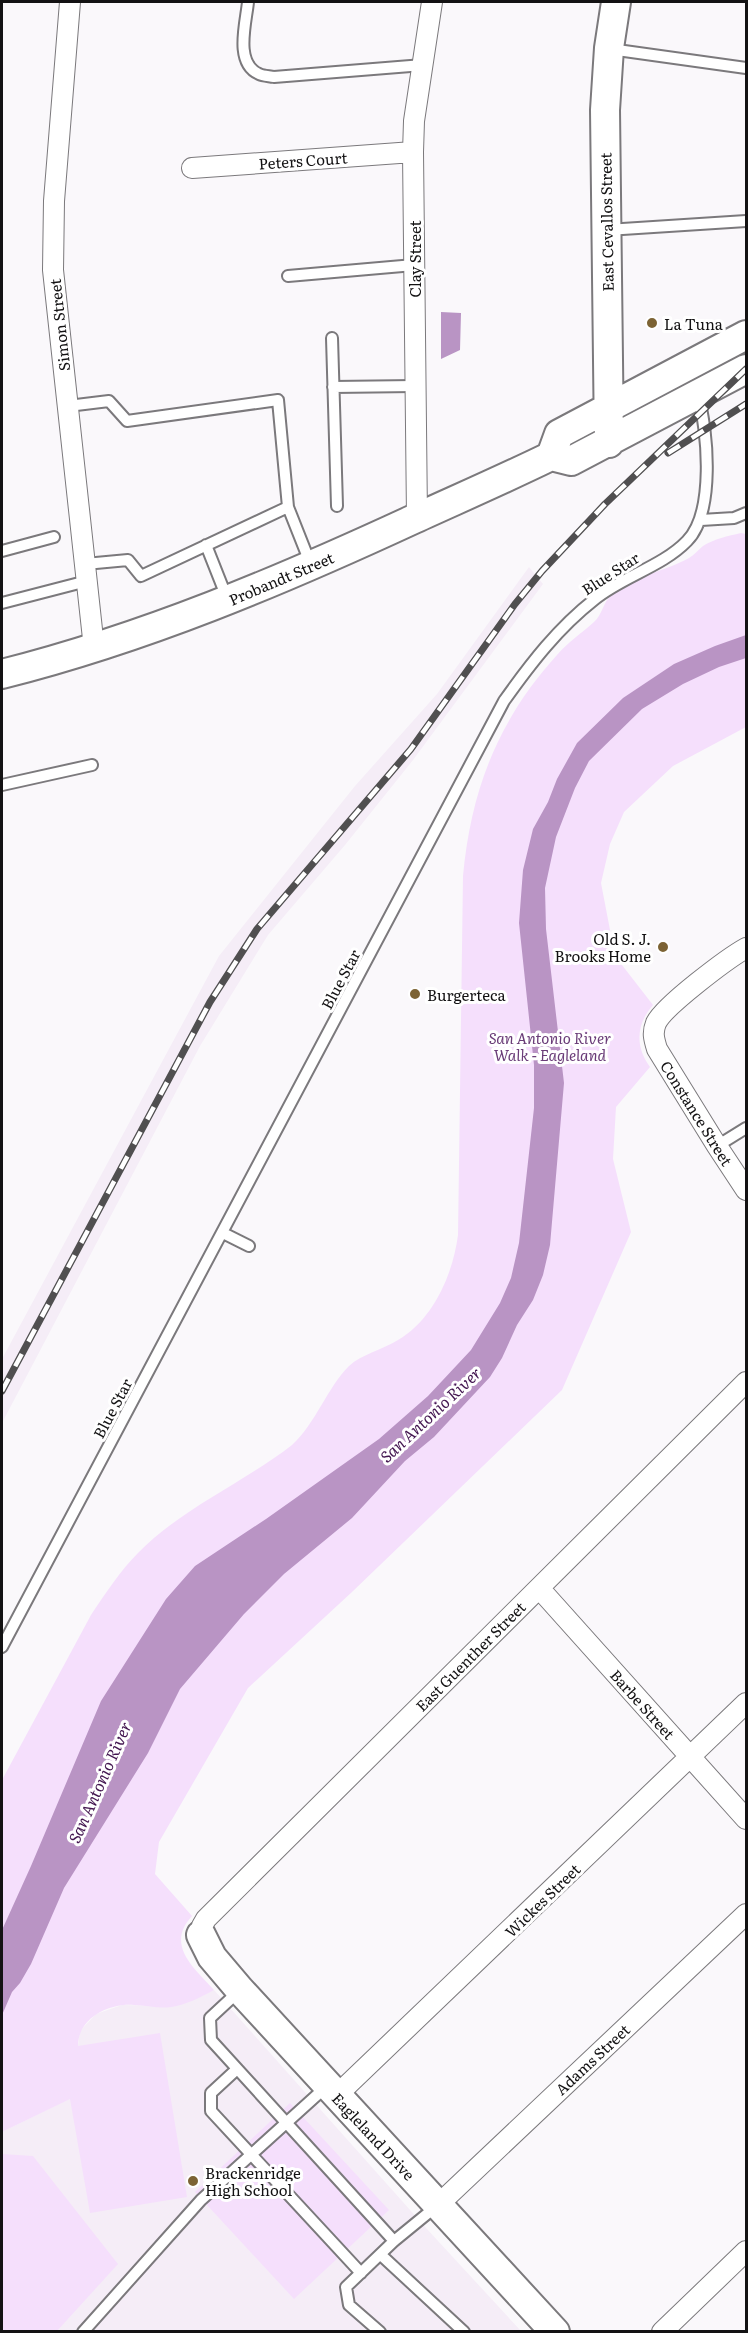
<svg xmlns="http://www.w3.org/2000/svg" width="748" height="2333" viewBox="0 0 748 2333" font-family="Literata,serif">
  <rect width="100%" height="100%" fill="#faf8fb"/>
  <!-- built -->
  <path fill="#f5edf7" d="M529,567L543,584L413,760L345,845L268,935L200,1046L2,1423V1359L219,956L355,786L437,694Z
    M214,1990L427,2229L521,2331L2,2332V2132L71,2098L80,2031L96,2014L122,2005L175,2006Z"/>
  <!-- green -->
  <path fill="#f5dffc" d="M741,533L746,534V727L673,766L624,812L610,844L601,883L615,956L653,1005C636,1024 635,1047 650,1067L616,1107L613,1159L631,1232L562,1390L352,1592L248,1688L159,1842L155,1874L192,1916C165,1945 194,1968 214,1990C201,1997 186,2005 171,2007C159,2009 146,2005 134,2005C109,2003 78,2018 78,2046L160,2033L187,2197L90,2213L70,2099L2,2132V1780L91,1615C105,1594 120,1571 138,1553C182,1508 243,1483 292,1445C316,1423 327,1388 349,1366C362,1354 382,1350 398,1340C433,1320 453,1274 458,1235L463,876C471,790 498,720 557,655C568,642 582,633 594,622C602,615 603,603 611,595C632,576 664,572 689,558C694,555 698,550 703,546C714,539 728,536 741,533Z
    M290,2103L389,2210L294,2299L195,2192Z
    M2,2154L33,2156L118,2264L57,2331H2Z"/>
  <!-- water -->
  <path fill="#b994c4" d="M441,312L461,313L460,350L441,359Z
    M746,635V658L719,667L683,684L642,709L589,761L575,788L556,837L545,888L546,929L564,1083L550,1245L543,1275L533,1300L517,1325L502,1358L490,1377L434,1437L405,1461L352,1518L284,1574L244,1614L180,1689L148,1753L64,1888L31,1964L20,1983L12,1992L2,2015V1930L31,1866L101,1701L166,1599L195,1566L266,1519L379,1439L428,1396L471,1350L500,1303L511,1278L519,1243L534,1108V1065L519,923L523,870L533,829L548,802L557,779L577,743L623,698L674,664L715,646Z"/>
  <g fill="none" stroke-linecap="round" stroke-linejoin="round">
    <defs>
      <path id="lane" d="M248,2C246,23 234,63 259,74C263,76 269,76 274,77L423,65
        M610,49L746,68
        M607,230L746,221
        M288,276L414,265
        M332,338L337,506
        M333,387L415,386
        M68,406L109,401L127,421L278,400L288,507
        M701,520L734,518L746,513
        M206,545L227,598
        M2,551L54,537
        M85,564L128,560L141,576L288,507L311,565
        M2,603L87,581
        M2,785L92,765
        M717,1146L746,1128
        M223,1233L249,1246
        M2,1647L504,701C531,663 558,628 595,599C622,577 663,566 687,541C715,513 708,431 698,396
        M238,1992L210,2018L211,2040L394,2241
        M237,2069L211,2093V2111L361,2273
        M381,2255L464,2332
        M83,2332L201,2200L327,2086
        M380,2332L349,2305L346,2287L394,2241L438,2205"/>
      <path id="street" d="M70,2L54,201L53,270L94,648
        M192,168L413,152
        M417,518L413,152L414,121L432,2
        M746,948C728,958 664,1006 656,1023C652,1033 654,1039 657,1049L717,1146L746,1190
        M539,1588L746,1819
        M201,1935L202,1926L206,1919L746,1382
        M337,2095L746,1703
        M438,2205L746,1914
        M662,2332L746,2251"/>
      <path id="secondary" d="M609,443L605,110L609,48L616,2
        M551,456L559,434L746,335
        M2,674C145,638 280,581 414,519C460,498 506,478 551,456L571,461L746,369
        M201,1935L212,1957L240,1990L555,2332"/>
    </defs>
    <!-- lane casing -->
    <use href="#lane" stroke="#7b797c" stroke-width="14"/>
    <!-- street casing -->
    <use href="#street" stroke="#7b797c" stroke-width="22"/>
    <!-- secondary casing -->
    <use href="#secondary" stroke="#7b797c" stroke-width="32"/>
    <!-- lane -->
    <use href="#lane" stroke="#fff" stroke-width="10"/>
    <!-- street -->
    <use href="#street" stroke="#fff" stroke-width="20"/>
    <!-- secondary -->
    <use href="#secondary" stroke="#fff" stroke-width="28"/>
    <defs>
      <path id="rail" d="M668,453L746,404
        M2,1391L210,1002L257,929L411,749L515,604L542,571L605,504L746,369"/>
    </defs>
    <!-- rail casing -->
    <use href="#rail" stroke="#504f50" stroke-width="7"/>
    <!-- rail -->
    <use href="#rail" stroke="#fff" stroke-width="4.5" stroke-dasharray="14" stroke-linecap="butt"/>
  </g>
  <!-- markers -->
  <g fill="#7c6334" stroke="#fff" stroke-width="2">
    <circle cx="652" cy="323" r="6"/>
    <circle cx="663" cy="947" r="6"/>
    <circle cx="415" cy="994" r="6"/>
    <circle cx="193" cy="2181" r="6"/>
  </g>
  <g text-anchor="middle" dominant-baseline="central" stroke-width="6" stroke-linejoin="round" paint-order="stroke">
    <!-- street labels -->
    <g font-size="15" fill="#131213" stroke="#fff">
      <text transform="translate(303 160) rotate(-4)">Peters Court</text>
      <text transform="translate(606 222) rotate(-91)">East Cevallos Street</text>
      <text transform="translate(414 259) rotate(-90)">Clay Street</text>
      <text transform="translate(59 325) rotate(-96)">Simon Street</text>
      <text transform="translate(610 573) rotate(-33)">Blue Star</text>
      <text transform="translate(281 578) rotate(-23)">Probandt Street</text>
      <text transform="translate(340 979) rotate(-62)">Blue Star</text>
      <text transform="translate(697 1113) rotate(58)">Constance Street</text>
      <text transform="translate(112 1408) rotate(-62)">Blue Star</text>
      <text transform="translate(470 1656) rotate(-45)">East Guenther Street</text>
      <text transform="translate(643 1704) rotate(48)">Barbe Street</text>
      <text transform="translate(542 1900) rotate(-44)">Wickes Street</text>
      <text transform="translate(592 2059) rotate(-43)">Adams Street</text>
      <text transform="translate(374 2136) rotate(47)">Eagleland Drive</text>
    </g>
    <!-- poi labels -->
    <g font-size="15" fill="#131213" stroke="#fff" text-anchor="start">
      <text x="664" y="323">La Tuna</text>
      <text x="651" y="938" text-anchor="end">Old S. J.<tspan x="651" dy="17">Brooks Home</tspan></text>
      <text x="427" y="994">Burgerteca</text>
      <text x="205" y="2172">Brackenridge<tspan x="205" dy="17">High School</tspan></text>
    </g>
    <!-- park labels -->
    <g font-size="15" font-style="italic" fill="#6a3c78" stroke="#fff">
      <text x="550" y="1037">San Antonio River<tspan x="550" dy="17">Walk - Eagleland</tspan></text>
    </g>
    <!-- water labels -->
    <g font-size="16" font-style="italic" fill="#431650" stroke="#fff">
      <text transform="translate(430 1414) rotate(-43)">San Antonio River</text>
      <text transform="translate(99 1782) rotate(-66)">San Antonio River</text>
    </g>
  </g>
  <!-- border -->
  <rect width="748" height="2333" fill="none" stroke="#131213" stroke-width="6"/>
</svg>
